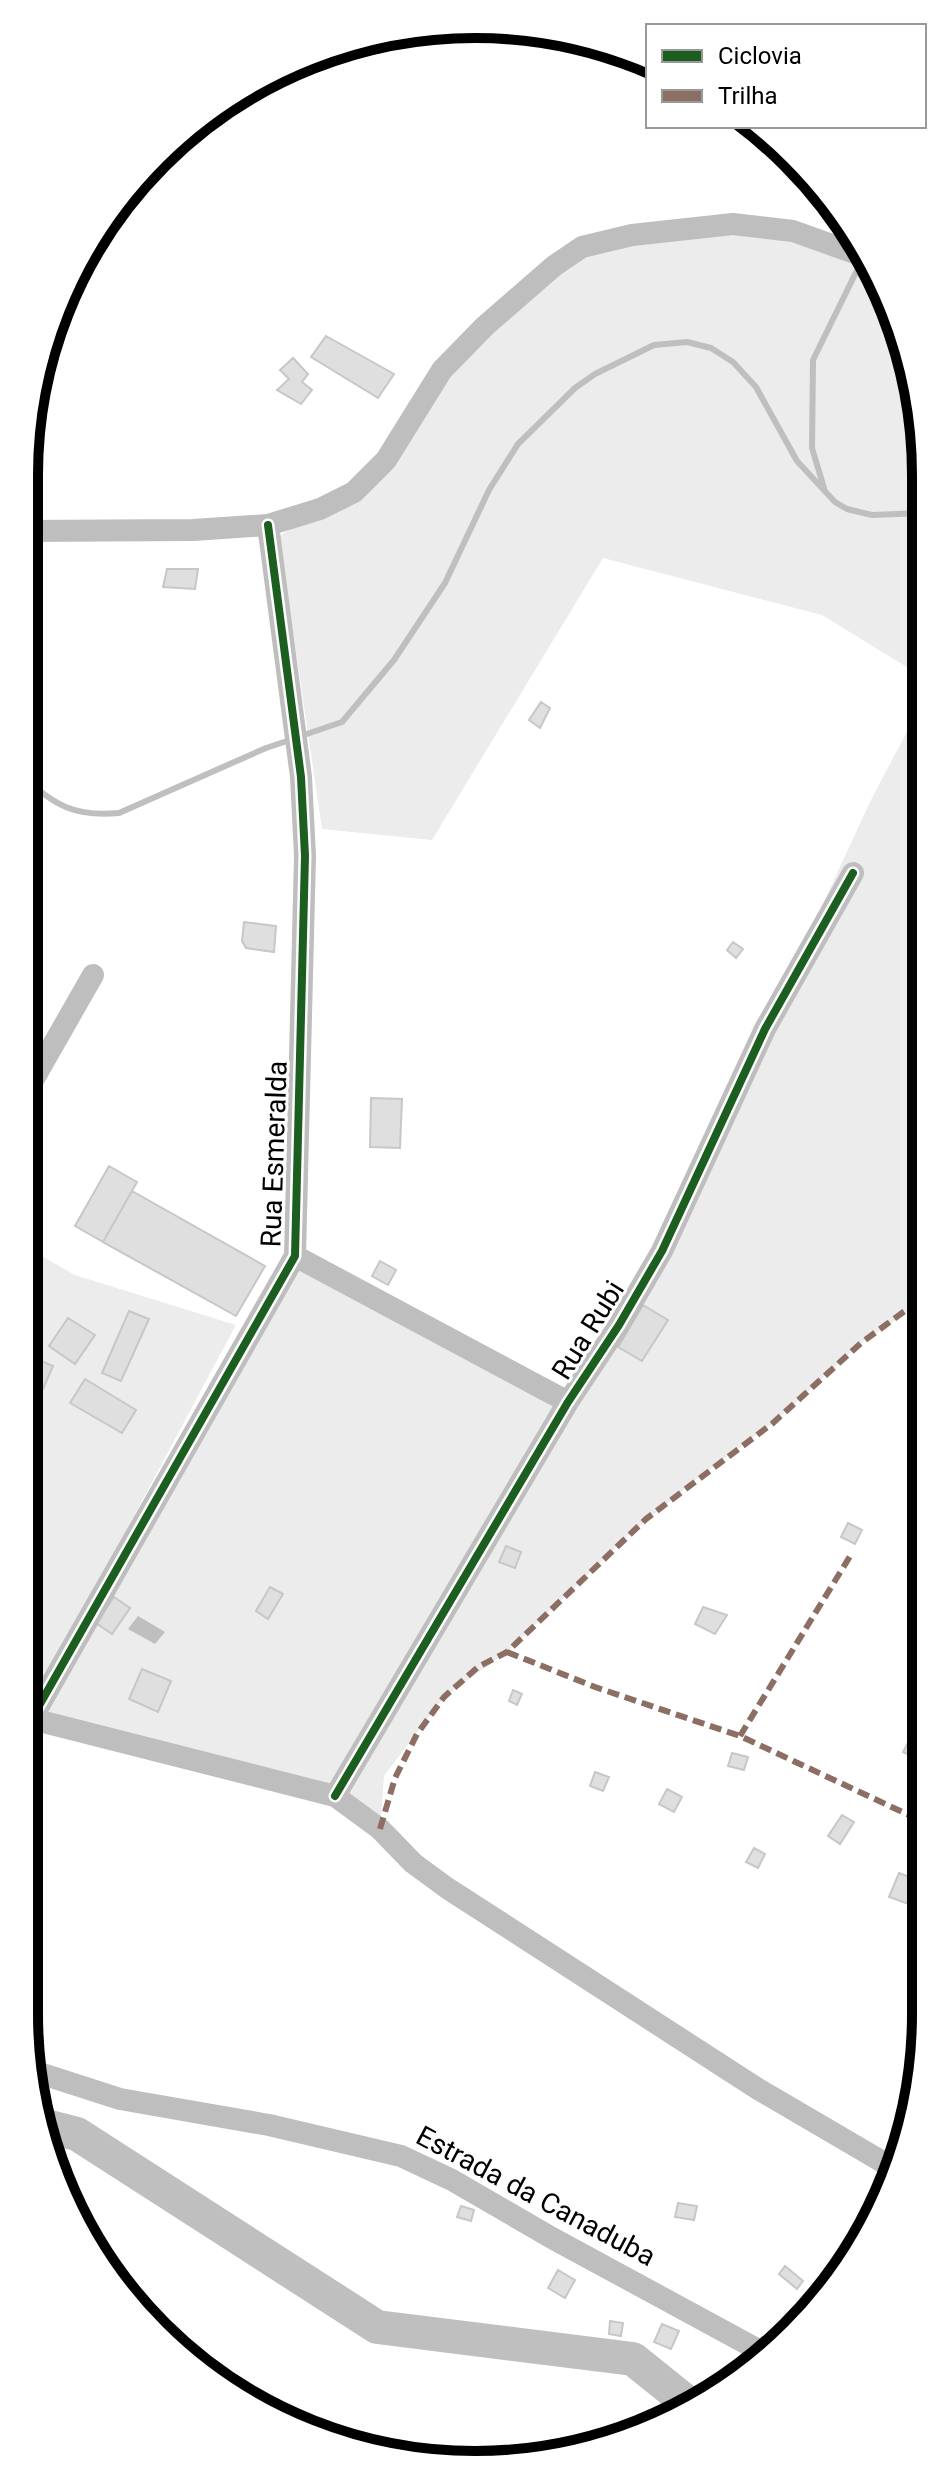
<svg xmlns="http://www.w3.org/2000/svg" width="950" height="2489" viewBox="0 0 950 2489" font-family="Roboto,sans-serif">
  <rect width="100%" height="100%" fill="#fff"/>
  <!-- green -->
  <path fill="#ececec" d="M733,224L867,263L891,302L922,416L923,677L822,615L603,558L432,840L322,829L279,536L354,492L442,370L582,247Z
    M923,701L924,1301L861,1343L773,1423L699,1477L628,1536L507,1652L444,1697L384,1776L380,1829L335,1796L32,1718L298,1267L567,1402L662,1251L871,800Z
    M24,1246L75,1275L236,1325L30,1710L24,1708Z"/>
  <!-- water -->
  <path fill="#bfbfbf" d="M138,1616L165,1632L155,1644L128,1629Z"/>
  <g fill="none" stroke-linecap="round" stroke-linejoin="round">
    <!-- stream -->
    <path stroke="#bfbfbf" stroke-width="6" d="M824,488L812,448L813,360L862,260
      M301,736L342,722L394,660L445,583L489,490L518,444L575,388L595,374L654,345L687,342L711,348L733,362L756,387L797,461L835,502L847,509L872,515L922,513
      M24,778C56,806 75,817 119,813L266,748L290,740"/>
    <!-- river -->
    <path stroke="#bfbfbf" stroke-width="34" d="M42,2125L77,2134L377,2327L633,2359L689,2404"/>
  </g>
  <!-- building -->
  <path fill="#dfdfdf" stroke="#c7c7c7" stroke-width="2" d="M326,336L394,374L378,398L311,357Z
    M293,358L308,374L302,382L312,390L301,404L277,390L289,379L280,370Z
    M167,569H198L195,589L163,587Z
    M541,702L550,708L540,728L529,720Z
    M244,922L276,926L274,952L246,948L242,941Z
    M733,942L743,949L736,958L727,950Z
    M371,1098L402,1099L400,1148L370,1147Z
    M109,1166L137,1182L103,1242L75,1226Z
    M132,1191L265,1266L236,1316L103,1242Z
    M380,1261L396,1270L388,1285L372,1276Z
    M643,1305L668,1320L642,1361L618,1347Z
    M129,1311L149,1319L121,1381L102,1373Z
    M68,1318L95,1335L75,1364L49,1346Z
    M39,1360L53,1366L43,1389L28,1383Z
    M85,1379L136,1410L122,1433L70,1403Z
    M848,1523L862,1530L855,1544L841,1537Z
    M506,1546L521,1552L515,1568L499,1562Z
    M270,1587L283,1594L268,1619L256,1611Z
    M114,1597L130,1608L112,1634L96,1623Z
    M703,1607L727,1615L715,1634L695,1624Z
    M142,1669L171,1681L158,1712L129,1699Z
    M513,1690L522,1694L517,1705L509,1701Z
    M910,1739L924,1745L916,1758L903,1752Z
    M732,1753L748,1757L744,1770L728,1766Z
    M595,1772L609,1777L603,1791L590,1786Z
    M667,1789L682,1797L674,1812L659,1804Z
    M842,1815L854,1822L840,1844L828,1836Z
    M754,1848L765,1854L758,1868L746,1862Z
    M899,1873L923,1882L914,1906L889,1897Z
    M678,2203L697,2206L694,2220L675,2217Z
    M461,2206L474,2210L471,2221L457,2217Z
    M785,2266L803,2281L797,2289L779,2274Z
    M558,2270L575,2280L565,2298L548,2288Z
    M610,2321L623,2323L621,2336L609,2334Z
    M662,2324L679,2331L671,2349L654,2342Z"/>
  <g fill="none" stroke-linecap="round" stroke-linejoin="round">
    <!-- minor -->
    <path stroke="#bebebe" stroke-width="22" d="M24,531L193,530L268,525L320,509L354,492L386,460L442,370L485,326L554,266L582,247L632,235L733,224L793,231L863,256
      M24,1096L93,975
      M295,1256L568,1402
      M24,1717L335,1796L380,1829L413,1863L447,1888L758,2089L893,2168
      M32,1718L295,1256L305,856L301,777L268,525
      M335,1796L568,1402L619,1325L662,1251L765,1029L853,873
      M33,2071L120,2099L269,2125L401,2156L452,2180L552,2238L764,2353"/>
    <!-- quiet -->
    <path stroke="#8d6e63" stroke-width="6" stroke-dasharray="12 6" stroke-linecap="butt" d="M507,1652L595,1687L740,1736L926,1823
      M740,1736L852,1553
      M910,1816L925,1779
      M380,1829L395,1778L417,1734L444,1697L478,1667L507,1652L646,1519L773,1423L861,1343L924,1297"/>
    <defs>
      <path id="cycleway" d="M32,1718L295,1256L305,856L301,777L268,525
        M335,1796L568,1402L619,1325L662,1251L765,1029L853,873"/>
    </defs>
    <!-- cycleway casing -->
    <use href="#cycleway" stroke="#fff" stroke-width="13"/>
    <!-- cycleway -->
    <use href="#cycleway" stroke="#1b5e20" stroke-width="8"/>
  </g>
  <g text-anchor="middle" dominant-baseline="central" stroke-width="6" stroke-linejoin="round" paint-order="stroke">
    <!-- street labels -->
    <g font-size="28" fill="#000" stroke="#fff">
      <text transform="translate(274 1154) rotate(-88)">Rua Esmeralda</text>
      <text transform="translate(588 1330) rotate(-58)">Rua Rubi</text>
      <text transform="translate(536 2196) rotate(28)">Estrada da Canaduba</text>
    </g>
  </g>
  <!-- crop -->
  <path d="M0 0H950V2489H0ZM475 38H475A437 437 0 0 1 912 475V2014A437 437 0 0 1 475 2451H475A437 437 0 0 1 38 2014V475A437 437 0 0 1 475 38Z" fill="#fff" fill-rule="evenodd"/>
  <path fill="none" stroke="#000" stroke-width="10" d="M475 38H475A437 437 0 0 1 912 475V2014A437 437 0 0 1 475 2451H475A437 437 0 0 1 38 2014V475A437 437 0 0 1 475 38Z"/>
  <!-- legend -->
  <rect x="646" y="24" width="280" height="104" fill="#ffffff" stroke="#999999" stroke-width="2"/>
  <rect x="662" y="50" width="40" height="12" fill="#1b5e20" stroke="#999999" stroke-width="2"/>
  <text x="718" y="64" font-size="24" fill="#000000">Ciclovia</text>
  <rect x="662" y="90" width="40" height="12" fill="#8d6e63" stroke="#999999" stroke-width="2"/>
  <text x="718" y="104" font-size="24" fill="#000000">Trilha</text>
</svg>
